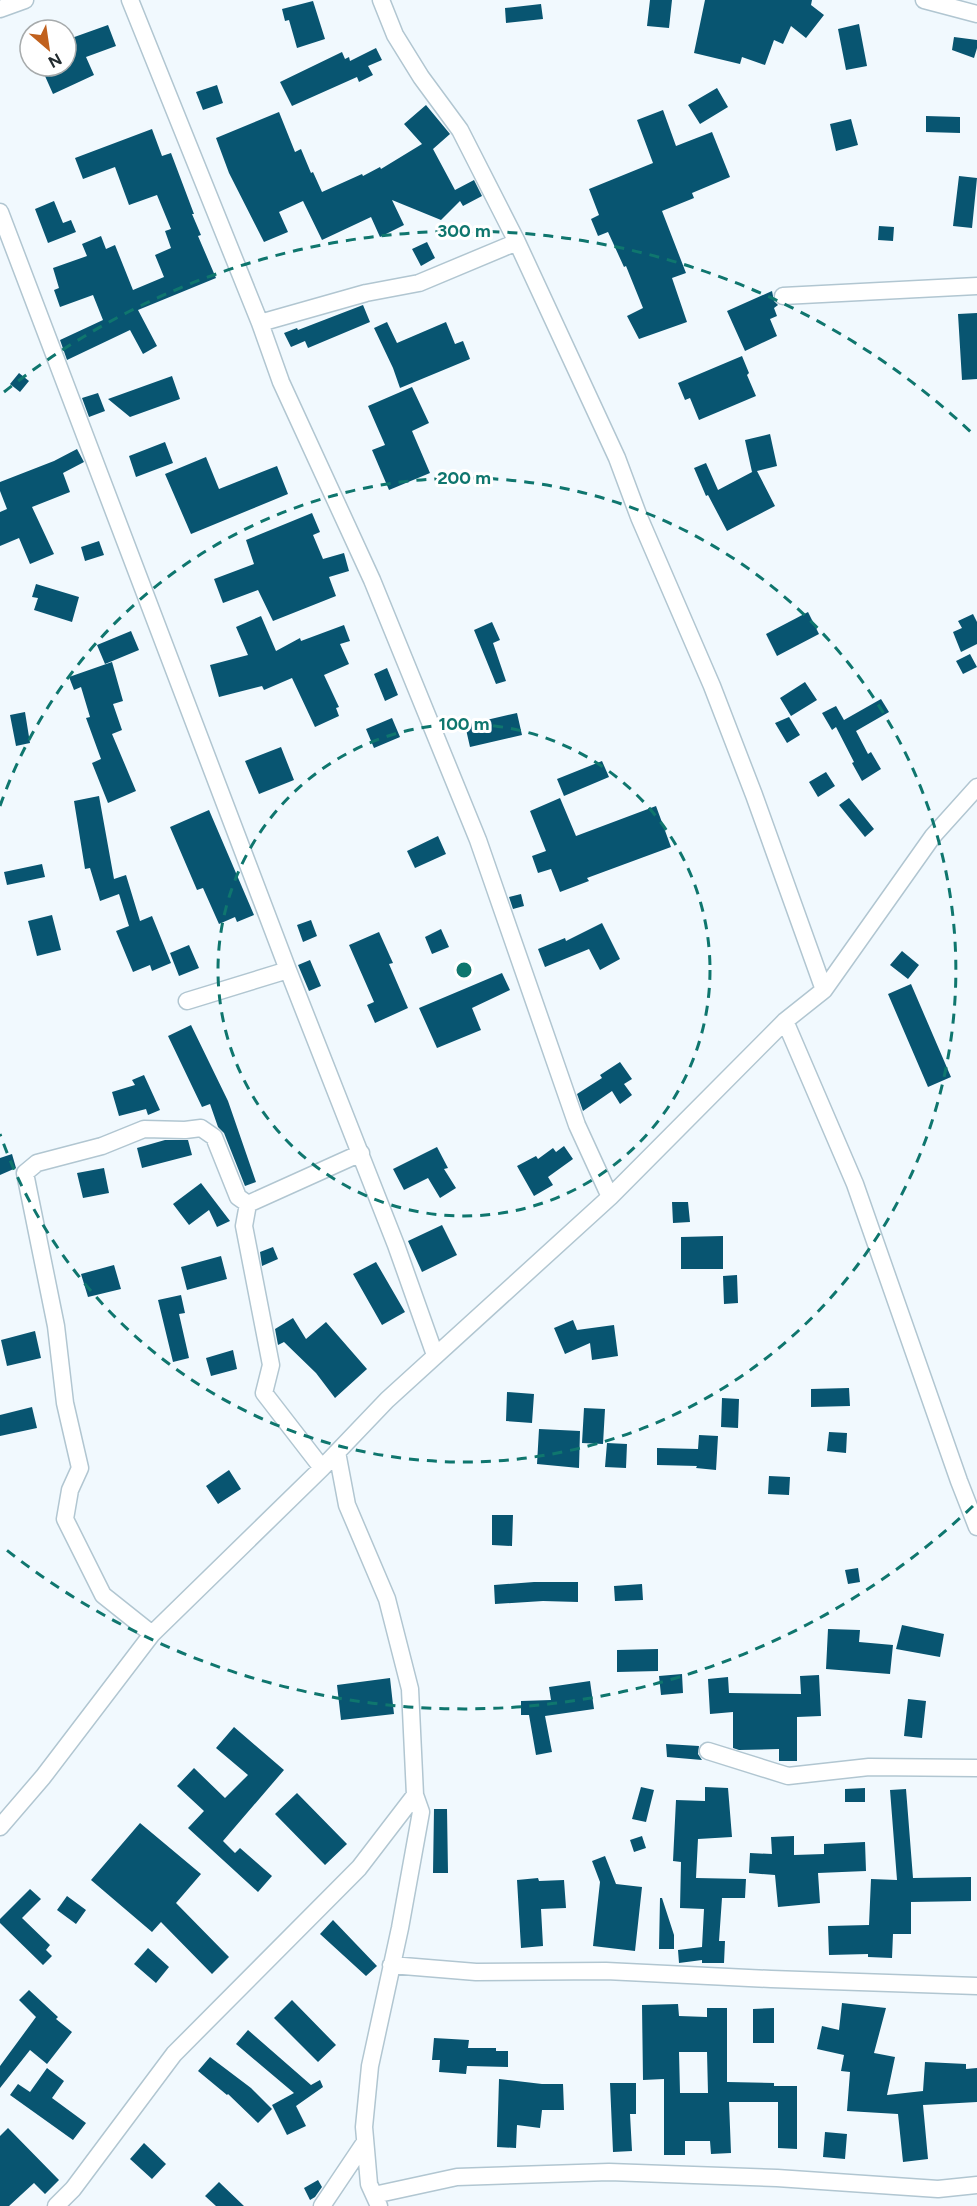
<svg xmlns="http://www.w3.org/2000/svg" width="977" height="2206" viewBox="0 0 977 2206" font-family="Figtree,sans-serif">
  <rect width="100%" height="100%" fill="#f1f9fe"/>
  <!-- building -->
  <path fill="#085571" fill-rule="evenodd" d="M650,0H672L669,28L647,26Z
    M705,0H812L811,5L824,15L806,38L791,26L783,44L774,40L765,65L742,57L740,64L694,53Z
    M313,1L325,39L297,48L289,20L285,21L282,9Z
    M541,4L543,19L506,23L505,8Z
    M859,24L867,66L846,70L838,29Z
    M108,25L116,46L86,57L94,75L53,94L45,76L48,75L44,66H66V40Z
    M954,37L977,40V48L974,58L952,50Z
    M376,48L382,60L368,66L373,75L359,82L357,77L292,106L280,82L342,52L345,59L349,57L350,61Z
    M217,85L223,103L203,110L196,92Z
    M717,88L728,107L700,124L688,105Z
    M426,105L450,134L433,149L455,190L474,180L482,196L463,206L460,201L441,220L392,200L404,225L380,237L371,217L322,240L303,201L279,212L288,232L264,242L229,173L216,138L279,112L295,152L301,149L311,173L313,172L322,192L362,174L363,176L380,167L381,169L422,144L404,124Z
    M663,110L676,146L712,132L730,177L692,193L694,198L662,211L686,273L672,278L687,322L639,339L627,316L643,308L626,266L624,267L608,232L598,236L591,219L599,215L589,189L653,163L637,120Z
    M926,116L960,117V133L926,132Z
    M851,119L858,145L836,151L830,124Z
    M152,129L162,156L171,153L194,214H192L201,235L198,236L216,278L138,310L157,346L143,354L130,330L67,360L60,340L103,320L93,295L60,307L54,290L59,288L53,268L87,256L82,244L101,236L106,249L115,245L133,290L164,277L155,255L171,248L165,231L171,229L157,195L129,205L115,167L83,179L75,158Z
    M959,176L977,178L972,228L953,226Z
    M54,201L63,223L71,220L76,232L48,243L35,209Z
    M879,226L894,227L893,241L878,240Z
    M427,242L435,258L421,266L412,249Z
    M772,291L774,301L778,305L774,308L777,316L770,319L777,336L745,351L727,311Z
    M363,305L370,322L308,348L305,341L291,347L284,333L297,328L298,330Z
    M977,313V379L962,380L958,314Z
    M387,322L397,343L446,322L455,344L463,341L470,359L400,388L393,368L374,328Z
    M742,356L749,373L747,375L756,396L699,420L690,398L685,400L678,383Z
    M19,373L29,381L20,392L10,384Z
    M172,376L180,399L130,417L108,399Z
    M412,387L429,423L412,431L430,473L389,490L372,450L385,445L368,406Z
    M98,393L105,411L89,417L82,398Z
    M770,434L777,466L757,471L775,506L727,531L708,495L706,496L694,468L706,463L718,490L754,471L752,472L745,440Z
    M165,442L173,463L136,477L129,456Z
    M77,449L84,462L63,473L70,492L32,507L54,554L30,564L19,538L0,546V512L7,509L0,491V482L54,461Z
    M206,457L219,489L277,466L288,494L191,534L165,474Z
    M312,513L320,532L313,535L323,559L344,553L349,571L329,577L336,596L273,621L258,590L223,603L214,579L254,564L246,540Z
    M99,541L104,555L85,561L81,547Z
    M36,584L79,597L72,622L34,610L38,598L32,597Z
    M808,612L819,634L777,656L766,634Z
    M973,614L977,622V644L961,652L953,632L962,628L958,621Z
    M261,616L276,651L300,638L301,641L344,625L350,641L340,644L349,664L324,675L339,707L336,708L339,716L315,727L292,678L264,690L262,686L219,697L210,665L248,655L236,627Z
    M492,622L500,640L493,643L506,681L496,684L474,630Z
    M131,631L139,650L105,664L97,645Z
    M970,654L977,667L963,674L956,661Z
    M112,662L123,701L113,704L122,730L112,734L136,791L108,803L92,763L101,759L86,718L90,717L81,687L74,690L69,677Z
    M387,668L398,695L385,701L374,674Z
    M805,682L817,700L791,716L780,698Z
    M881,699L889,712L856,731L868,754L871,752L881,769L862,781L852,763L854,762L836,727L832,730L822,713L836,706L844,720Z
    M25,712L30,743L16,746L10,715Z
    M517,713L522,735L470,747L465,725Z
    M789,717L800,735L787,743L775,723Z
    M392,718L400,737L374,748L366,729Z
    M281,747L294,780L259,794L245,761Z
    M602,761L609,777L564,796L557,779Z
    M826,772L835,786L818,797L809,782Z
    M99,796L114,879L126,875L140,921L152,916L171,963L152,971L150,965L133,972L116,931L129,926L119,894L100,901L90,868L85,869L74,801Z
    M560,798L576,836L656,806L671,847L587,878L589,881L560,892L551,869L538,873L532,856L546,851L530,811Z
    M849,798L874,829L865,837L839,805Z
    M209,810L254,915L237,922L235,917L219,924L203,888L197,890L170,827Z
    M438,836L446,854L415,868L407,851Z
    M42,864L45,877L7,885L4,872Z
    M521,894L524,906L513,909L509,897Z
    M52,915L61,950L37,956L28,921Z
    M311,920L317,936L303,942L297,925Z
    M602,923L620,959L600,970L589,949L545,967L538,949L565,938L566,941Z
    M441,929L449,947L432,954L425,937Z
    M379,932L393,963L389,964L408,1008L375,1023L367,1005L374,1002L349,945Z
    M189,945L199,968L179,976L170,953Z
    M902,951L919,965L908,979L890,965Z
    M310,960L321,986L309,991L298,965Z
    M502,973L510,990L472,1008L481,1030L437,1048L419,1008Z
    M911,984L951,1077L928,1087L888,994Z
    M191,1025L228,1101L256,1182L245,1186L224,1133L218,1127L210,1104L202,1107L168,1036Z
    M620,1062L632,1079L624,1084L632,1095L620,1104L612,1091L583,1111L577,1094L602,1078L600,1075Z
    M144,1075L160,1110L148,1115L146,1109L119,1116L112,1092L135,1085L132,1080Z
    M165,1140H188L192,1155L142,1168L137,1148Z
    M564,1146L573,1159L548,1177L553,1185L534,1196L517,1166L536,1156L538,1159L553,1148L556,1152Z
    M437,1147L448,1168L444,1169L456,1188L440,1198L428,1178L404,1190L393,1169Z
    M12,1154L16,1168L0,1175V1158Z
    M104,1168L109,1193L83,1198L77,1173Z
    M201,1183L217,1204L230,1221L217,1227L209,1210L189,1225L173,1204Z
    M672,1202H688L690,1222L673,1223Z
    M442,1225L457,1255L422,1272L408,1241Z
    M723,1236V1269H681V1237Z
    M273,1247L278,1259L262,1266L260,1252Z
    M221,1256L227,1279L187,1290L181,1267Z
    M376,1262L405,1312L382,1325L353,1274Z
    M114,1265L121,1289L88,1297L81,1274Z
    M737,1275L738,1303L724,1304L723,1276Z
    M181,1295L185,1313L179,1314L189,1358L173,1362L158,1300Z
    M293,1318L306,1339L326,1322L367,1369L335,1398L316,1373L284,1342L278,1345L275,1329Z
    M573,1320L577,1330L614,1325L618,1356L592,1360L590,1343L565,1354L554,1328Z
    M35,1331L41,1358L7,1366L1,1340Z
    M233,1350L237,1369L211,1376L206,1358Z
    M849,1388L850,1406L811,1407V1389Z
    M507,1392L534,1394L532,1423L506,1421Z
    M722,1398L739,1399L738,1428L721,1427Z
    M32,1407L37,1428L0,1436V1415Z
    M584,1408L605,1409L603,1444L582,1443Z
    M539,1429L580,1431L579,1468L537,1464Z
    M829,1432L847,1433L846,1453L827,1451Z
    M699,1435L718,1436L716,1470L696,1468L697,1466L657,1465V1448L698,1449Z
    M607,1443L627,1444L626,1468L605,1467Z
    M229,1470L241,1489L218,1504L206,1486Z
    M769,1476L790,1477L789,1495L768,1494Z
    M492,1515H513L512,1546L492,1545Z
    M858,1568L860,1582L848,1584L845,1570Z
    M534,1582H578V1602L543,1601L495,1604L494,1585Z
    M642,1584L643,1600L615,1601L614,1586Z
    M902,1625L944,1634L940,1657L896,1649Z
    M828,1629L860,1630L859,1642L893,1645L890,1674L826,1669Z
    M658,1649V1671L617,1672V1650Z
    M682,1674L683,1693L661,1695L659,1676Z
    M819,1675L821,1716L797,1717V1761H779V1749L739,1750L733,1748V1712L710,1714L708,1679L728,1677L729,1693L801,1694L800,1676Z
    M390,1678L394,1714L341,1720L337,1685Z
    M590,1681L594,1709L545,1716L552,1752L536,1755L529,1715H521V1701L551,1700L549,1687Z
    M908,1699L926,1701L922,1738L904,1736Z
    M234,1727L284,1770L223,1841L235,1853L240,1848L272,1876L258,1892L188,1828L204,1811L177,1786L194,1768L225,1798L248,1775L216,1748Z
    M666,1744L699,1746L698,1754L702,1760L667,1757Z
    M641,1787L654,1790L646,1822L632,1819Z
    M705,1787L728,1788L732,1837L698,1839L696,1878L746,1879L745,1898H722L719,1941H725L724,1963H702V1960L679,1963L678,1950L702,1947L704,1909L680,1908L681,1862L673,1861L676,1800L705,1801Z
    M865,1788V1802H845V1789Z
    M906,1789L913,1878L971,1877V1901L911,1902V1934H893L892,1958L868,1957V1954L829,1955L828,1926L869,1925L871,1879L897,1880L890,1790Z
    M297,1793L347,1844L325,1865L275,1814Z
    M434,1809H447L448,1873H433Z
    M140,1823L201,1874L176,1903L229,1957L212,1974L161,1922L152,1932L91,1880Z
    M642,1836L646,1848L634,1852L630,1840Z
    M794,1836V1855L824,1854V1844L865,1842L866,1871L818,1873L820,1903L778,1907L775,1875L749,1873L750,1853L772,1854L771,1837Z
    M605,1856L616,1884L642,1887L635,1951L593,1946L600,1882L592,1861Z
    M538,1878L539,1881L564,1880L566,1908L541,1909L543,1946L521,1948L517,1880Z
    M30,1889L41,1899L22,1918L50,1945L46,1950L52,1956L43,1965L0,1923V1919Z
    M67,1896L86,1910L76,1924L57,1910Z
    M660,1898H662L674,1935V1949H659Z
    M333,1920L377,1966L366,1976L320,1934Z
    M148,1948L169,1967L156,1983L134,1964Z
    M29,1990L58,2017L56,2019L72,2032L47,2064L30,2050L0,2088V2066L36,2017L19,2000Z
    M292,2000L336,2045L318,2062L274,2018Z
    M842,2003L886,2008L874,2053L895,2057L887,2095L923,2091L925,2062L966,2064V2069L977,2068V2102L923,2105L928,2159L903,2162L898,2114L847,2111L850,2072L841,2071L844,2055L817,2049L822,2026L839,2030Z
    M678,2004L679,2016L707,2017V2008H727V2082L774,2083V2086H797V2149L778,2148V2102H729L731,2153L711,2154L710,2141H685V2155H664V2079L643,2080L642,2005ZM679,2052H707L708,2093H680Z
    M774,2008V2043H753V2009Z
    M248,2030L311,2085L320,2080L323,2087L296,2106L306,2126L287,2135L272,2105L294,2093L236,2044Z
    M434,2038L469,2040L468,2048H496V2051H508V2067L467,2066L466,2074L439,2072L440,2060H432Z
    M210,2057L251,2088L272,2109L258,2123L228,2094L227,2095L198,2071Z
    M47,2068L64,2081L52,2098L86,2123L73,2140L10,2095L18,2084L30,2092Z
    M499,2079L542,2084H563L564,2110H542L540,2128L517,2125L516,2148L497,2147Z
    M610,2083H636V2114H630L632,2151L613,2152Z
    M8,2128L59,2180L45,2194L34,2183L9,2206H0V2136Z
    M825,2132L847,2134L845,2159L823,2157Z
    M144,2143L166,2164L152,2179L130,2159Z
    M318,2180L322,2187L315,2197L310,2200L304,2188Z
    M219,2182L244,2206H216L205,2196Z"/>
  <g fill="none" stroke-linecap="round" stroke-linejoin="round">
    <defs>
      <path id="minor" d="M130,0L260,323L281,382L372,580L478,840L577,1125L610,1197
        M381,0L395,35L421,77L460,130L517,242L617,458L639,517L712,686L754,795L824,990
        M924,0L977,14
        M0,9L25,0
        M0,212L288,970L396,1245L435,1355
        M783,296L977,286
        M260,323L366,293L419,283L517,242
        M187,1001L288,970
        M785,1021L855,1184L959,1481L977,1527
        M248,1204L244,1226L271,1365L264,1393L322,1468
        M337,1452L347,1505L387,1599L410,1689L415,1795L421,1812L400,1928L370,2066L364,2127L369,2184L379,2206
        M152,1634L103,1595L65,1519L70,1490L80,1468L65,1403L56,1326L25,1173L37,1163L102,1146L144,1129L185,1130L201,1128L214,1137L238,1197L248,1204L361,1153
        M708,1751L788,1776L869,1767L977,1768
        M0,1827L43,1777L152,1634L322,1468L387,1400L610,1197L785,1021L824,990L933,836L977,787
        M391,1965L476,1972L606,1971L771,1979L977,1986
        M374,2195L457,2177L609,2172L777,2178L938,2189L977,2185
        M56,2206L73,2189L174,2054L359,1868L415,1795
        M322,2206L365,2142"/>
    </defs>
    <!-- minor casing -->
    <use href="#minor" stroke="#b1c6d1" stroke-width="19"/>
    <!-- minor -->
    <use href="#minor" stroke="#fff" stroke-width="16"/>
  </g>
  <!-- distance rings -->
  <g fill="none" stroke="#0f766e" stroke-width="3" stroke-dasharray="10 8">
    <circle cx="464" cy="970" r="246"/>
    <path d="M0 806A492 492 0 1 1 0 1134"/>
    <path d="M973 1506A739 739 0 0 1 4 1548M4 392A739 739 0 0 1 973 434"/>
  </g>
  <circle cx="464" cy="970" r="9" fill="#0f766e" stroke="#fff" stroke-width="3"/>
  <g font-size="18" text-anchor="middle" font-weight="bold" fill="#0f766e" stroke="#fff" stroke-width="6" stroke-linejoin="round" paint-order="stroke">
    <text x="464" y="237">300 m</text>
    <text x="464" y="484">200 m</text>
    <text x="464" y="730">100 m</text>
  </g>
  <!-- north arrow -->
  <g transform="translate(48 48) rotate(151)"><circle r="28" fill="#ffffff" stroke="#a7abac" stroke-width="1.5"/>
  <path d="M0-4.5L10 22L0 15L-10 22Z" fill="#c1611e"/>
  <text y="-9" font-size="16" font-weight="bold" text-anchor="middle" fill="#232c30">N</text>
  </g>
</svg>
